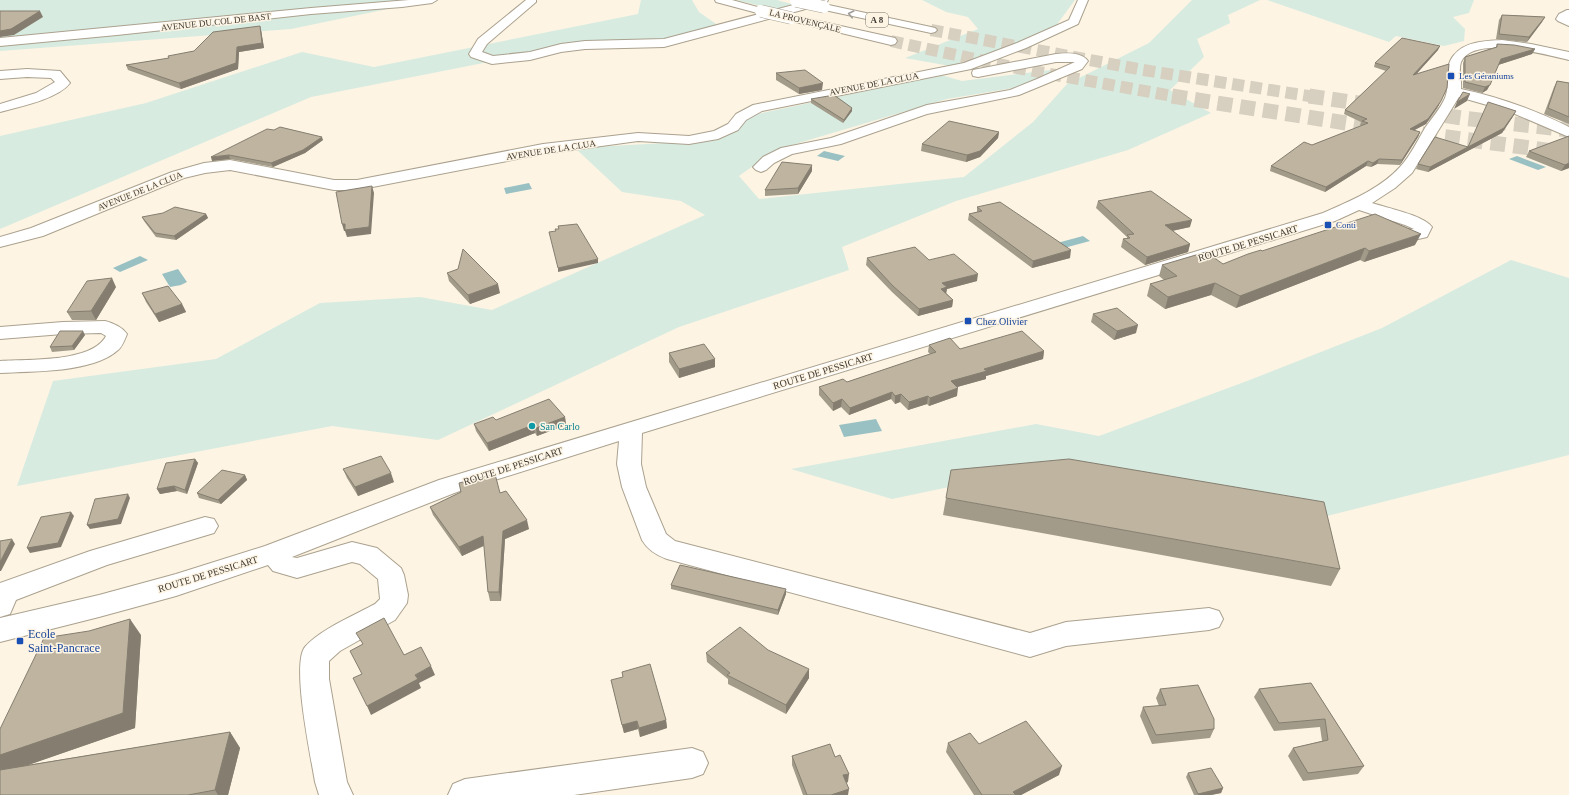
<svg xmlns="http://www.w3.org/2000/svg" width="1569" height="795" viewBox="0 0 1569 795" font-family="Georgia,serif">
  <rect width="100%" height="100%" fill="#fdf4e4"/>
  <!-- green -->
  <path fill="#d7ebe0" d="M0,0H421L407,5L291,29L0,51Z
    M641,0H692L699,12L719,26L662,41L574,45L311,97L0,229V136L146,103L302,52L374,67L638,14Z
    M736,0H777L795,5L777,10Z
    M922,0H1075L1055,27L968,63L950,66L905,58L978,29L968,17L946,12Z
    M1192,0H1260L1228,15L1230,23L1197,39L1204,57L1170,90L1211,113L1128,150L956,201L842,247L849,270L679,327L438,440L332,426L17,486L53,381L216,359L320,303L420,297L492,310L705,215L681,201L622,192L575,148L665,143H699L735,132L752,115L941,75L962,81L1066,68L1025,86L947,99L775,150L739,176L759,199L964,177L1033,122L1067,84L1149,43Z
    M1267,0H1474L1469,13L1453,17L1465,29L1464,41L1444,46L1396,36L1389,42Z
    M1511,260L1569,278V455L1315,519L949,487L892,499L791,469L1036,424L1099,436L1247,381L1382,328Z"/>
  <!-- water -->
  <path fill="#99c0c2" d="M824,151L845,156L838,161L817,156Z
    M1517,156L1546,167L1538,170L1509,159Z
    M529,183L532,189L506,194L504,188Z
    M1083,236L1090,241L1064,248L1057,243Z
    M140,256L148,260L120,272L113,268Z
    M178,269L187,282L181,285L170,287L162,274Z
    M876,419L882,431L844,437L839,425Z"/>
  <g fill="none" stroke-linecap="round" stroke-linejoin="round">
    <!-- highway-tunnel-far1 -->
    <path stroke="#d7cfc0" stroke-width="12" stroke-dasharray="12 6" stroke-linecap="butt" d="M931,30L1143,70L1315,97
      M891,41L1017,68L1178,97"/>
    <!-- highway-tunnel -->
    <path stroke="#d7cfc0" stroke-width="15" stroke-dasharray="15 8" stroke-linecap="butt" d="M1172,96L1378,128L1569,153
      M1309,96L1462,118L1569,130"/>
    <defs>
      <path id="minor" d="M409,0H437L432,3L402,7L311,14L117,35L0,46V38L311,8Z
        M526,0H536V2L487,44L482,52L493,56L530,52L561,44L585,41L664,39L812,0H828L827,2L802,10L664,47L585,49L561,52L530,60L492,64L471,57L469,54L478,39Z
        M1078,0H1088L1078,24L1026,48L971,69L762,111L746,120L738,130L718,139L689,144L638,141L543,154L357,190H334L230,170L205,173L184,178L43,236L0,247V237L31,228L172,172L204,163L230,160L334,180H357L543,144L638,133L689,136L714,131L728,124L736,114L753,105L964,63L1017,43L1069,20Z
        M1567,10H1569V26L1558,21L1556,19L1559,14Z
        M1502,40L1531,44L1569,52V60C1547,55 1474,34 1461,62C1458,71 1462,80 1461,89C1499,97 1535,110 1569,127V137L1508,111L1459,97L1412,173L1395,188L1372,203C1387,208 1423,215 1432,227L1427,237L1414,240L1401,238L1398,234L1401,230L1414,229L1405,225L1359,210L1335,221L642,433L641,464L646,487L666,534L675,541L1030,633L1066,622L1209,608L1219,611L1223,619L1219,627L1209,630L1066,646L1030,657L667,559C656,555 648,550 642,540L622,487L617,464L619,441L457,492L292,557L297,558L352,542L377,548L401,568L404,575L408,595L407,603L395,620L340,651L329,661V679L347,782L353,795H319L315,782C311,757 291,664 305,647C319,630 355,615 375,604L380,599L378,579L360,564L352,562L297,578L273,571L268,565L176,596L99,617L0,642V618L99,595L176,574L265,546L439,480L1323,213C1350,201 1380,189 1400,167C1411,155 1417,141 1425,128C1432,118 1440,109 1445,98C1451,83 1443,68 1454,55C1465,41 1486,41 1502,40Z
        M1056,54C1066,53 1081,52 1088,61L1082,69L1019,95L927,114L841,144L792,154L774,163L766,170L761,172L756,170L753,167L763,157L781,148L831,138L927,105L1010,90L1037,79L1075,62H1056L978,77L973,76L972,73L973,70L978,69Z
        M27,69L60,71L70,83C58,99 19,107 0,112V104L36,93L55,82L51,78L27,77L0,79V71Z
        M105,321C113,323 122,327 127,334C125,339 122,347 118,350C93,373 33,371 0,373V361C27,359 92,363 106,336L101,333L63,334L0,339V327L63,322Z
        M205,517L214,519L218,526L214,533L107,565L16,600L10,614L0,617V583L90,551Z
        M692,748L703,752L708,763L703,774L692,778L574,795H448L453,784L465,779Z"/>
      <path id="highway" d="M715,0H732L765,9L767,11L761,14L716,2Z
        M824,4L931,27L935,28L937,30L935,32L931,33L820,9L818,7Z
        M791,15L895,38L897,41L895,44L891,45L787,20L785,18L787,16Z"/>
    </defs>
    <!-- minor casing -->
    <use href="#minor" stroke="#aba18e" stroke-width="2"/>
    <!-- highway casing -->
    <use href="#highway" stroke="#aba18e" stroke-width="2"/>
    <!-- minor -->
    <use href="#minor" fill="#fff" fill-rule="evenodd"/>
    <!-- highway -->
    <use href="#highway" fill="#fff" fill-rule="evenodd"/>
    <defs>
      <path id="highway-bridge" d="M796,1L824,7
        M761,11L791,18"/>
    </defs>
    <!-- highway-bridge casing -->
    <use href="#highway-bridge" stroke="#aba18e" stroke-width="13" stroke-linecap="butt"/>
    <!-- highway-bridge -->
    <use href="#highway-bridge" stroke="#fff" stroke-width="12"/>
  </g>
  <!-- wall -->
  <path fill="#a39b8a" d="M1502,15L1545,17L1542,22L1527,42L1496,39L1499,20Z
    M261,30L264,48L239,52L238,69L181,89L128,70L126,65L169,58L194,51Z
    M1497,44L1535,49L1532,54L1498,65L1487,90L1482,93L1463,88V63L1465,57L1496,47Z
    M1438,50L1416,74L1439,105L1426,124L1414,130L1420,132L1418,137L1400,165L1377,164L1371,167L1366,166L1325,192L1270,171L1271,166L1312,145L1361,126L1360,125L1361,122L1344,114L1345,110L1386,71L1374,67L1375,63Z
    M776,73L822,90L799,94L776,80Z
    M1557,81L1569,83V124L1544,114L1554,87Z
    M811,99L852,108V111L843,123L811,103Z
    M1514,115L1502,133L1428,172L1416,169L1418,164L1468,147Z
    M274,130L323,140L305,153L273,167L230,159L212,161Z
    M999,132L998,138L980,157L966,162L921,151L922,144Z
    M1569,136V168L1561,171L1526,157L1529,151Z
    M812,171L798,194L765,196V190Z
    M1098,201L1190,227L1172,231L1190,244L1188,252L1145,265L1121,247L1123,239L1127,238V237L1096,208Z
    M977,207L1070,258L1032,268L968,220L969,214L977,212Z
    M206,214L208,218L176,240L156,237L144,221L142,217Z
    M1415,245L1364,262L1360,260L1236,308L1211,295L1165,309L1147,296L1150,284L1164,280L1159,276L1162,265L1223,264L1262,251Z
    M867,258L929,260L977,281L947,289L946,293L953,300L952,307L918,316L892,292L866,265Z
    M447,273L500,293L470,304L449,281Z
    M116,287L96,320H72L67,312Z
    M142,293L182,304L186,312L159,322L146,302Z
    M1093,314L1136,333L1114,340L1091,322Z
    M85,335L74,350L52,352L50,347Z
    M929,345L960,349L1044,351L1043,359L986,376V379L957,387V396L929,406L927,404L908,410L900,402L895,404L891,399L849,415L841,407L833,411L819,395V387L847,382L930,354L928,352Z
    M669,353L715,359V367L679,378L669,362Z
    M565,417L566,425L537,436L535,433L489,451L476,431L474,424L496,420Z
    M195,459L198,463L187,494L177,491L160,494L157,489Z
    M343,469L394,482L358,496L347,478Z
    M245,475L247,480L221,504L199,498L197,493Z
    M500,493L529,529L505,539L501,601H490L488,592L484,546L462,556L433,515L430,507Z
    M946,498L1340,569L1331,586L943,515Z
    M671,585L786,594L778,615L671,589Z
    M141,635L135,728L28,765L230,732L240,748L228,795H0Z
    M706,653L809,678L786,714L728,684V679L707,662Z
    M611,680L666,720L667,728L640,737L638,729L624,733Z
    M1311,683L1364,766L1358,774L1303,781L1288,756L1293,748L1322,741L1320,727L1274,731L1254,697L1259,689Z
    M1160,689L1214,729L1210,738L1152,744L1140,716L1143,707L1159,706L1156,698Z
    M948,743L979,744L1059,775L1021,795H974L946,752Z
    M792,756L835,757L848,782L846,783L848,795H803L792,765Z
    M1188,773L1223,788L1221,793L1211,795H1194L1186,777Z"/>
  <!-- shaded-wall -->
  <path fill="#857e70" d="M40,11L43,17L14,35L0,37V31Z
    M1545,17L1542,22L1527,42L1529,37Z
    M260,26L261,30L264,48L239,52L238,69L181,89L179,83L237,47Z
    M1440,46L1438,50L1412,79L1413,75Z
    M1535,49L1532,54L1498,65L1501,59Z
    M823,83L822,90L799,94V88Z
    M1490,85L1487,90L1482,93L1485,87Z
    M1470,94L1467,101L1454,109L1457,102Z
    M1441,101L1439,105L1426,124L1409,133L1410,129Z
    M852,108V111L843,123L844,120Z
    M1516,111L1514,115L1502,133L1428,172L1430,167L1504,128Z
    M999,132L998,138L980,157L966,162L967,155Z
    M1420,132L1418,137L1400,165L1402,160Z
    M322,137L323,140L305,153L273,167L271,163Z
    M229,155L230,159L212,161L211,157Z
    M1379,159L1377,164L1371,167L1373,163Z
    M1368,161L1366,166L1325,192L1326,187Z
    M1569,163V168L1561,171L1565,165Z
    M812,165V171L798,194V188Z
    M372,186L374,193L371,234L347,237L345,231H344L342,224Z
    M206,214L208,218L176,240L174,236Z
    M1192,220L1190,227L1162,233L1165,225Z
    M1421,234L1415,245L1364,262L1369,251Z
    M1190,244L1188,252L1145,265L1147,257Z
    M1365,248L1360,260L1236,308L1240,296Z
    M1071,250L1070,258L1032,268L1033,261Z
    M598,259V263L558,272V268Z
    M978,274L977,281L947,289L946,294L940,296L942,283Z
    M112,278L116,287L96,320L91,311Z
    M1215,283L1211,295L1165,309L1168,297Z
    M498,284L500,293L470,304L468,295Z
    M953,300L952,307L918,316L919,309Z
    M182,304L186,312L159,322L155,314Z
    M1138,325L1136,333L1114,340L1117,331Z
    M83,331L85,335L74,350L72,346Z
    M1044,351L1043,359L986,376V379L950,389L951,381L984,369Z
    M715,359V367L679,378V369Z
    M958,388L957,396L929,406L930,398Z
    M892,392L891,399L849,415L850,408Z
    M901,394L900,402L895,404V396Z
    M928,396L927,404L908,410L909,402Z
    M842,399L841,407L833,411V403Z
    M565,417L566,425L537,436L536,428Z
    M533,425L535,433L489,451L487,443Z
    M195,459L198,463L187,494L185,490Z
    M391,473L394,482L358,496L355,487Z
    M245,475L247,480L221,504L218,500Z
    M174,486L177,491L160,494L157,489Z
    M128,494L130,498L121,524L90,529L87,525Z
    M71,512L74,516L61,547L30,553L27,548Z
    M527,520L529,529L505,539L501,601L499,592L503,531Z
    M483,536L485,545L462,556L459,547Z
    M12,539L15,544L1,571H0V562Z
    M786,589V594L778,615V610Z
    M130,619L141,635L135,728L11,771L0,770V755Z
    M431,666L435,675L419,683L421,688L371,715L367,706L415,675Z
    M809,669V678L786,714V705Z
    M666,720L667,728L640,737L639,728Z
    M637,721L638,729L624,733L622,725Z
    M230,732L240,748L228,795H218L215,790Z
    M1062,766L1059,775L1021,795H1012L1013,792Z
    M849,774L848,782L842,784L843,775Z
    M1223,788L1221,793L1211,795H1198V794Z
    M849,789L848,795H831Z"/>
  <!-- building -->
  <path fill="#beb4a0" stroke="#857e70" d="M0,11H40L11,29L0,31Z
    M1502,15L1545,17L1529,37L1499,34Z
    M260,26L262,43L237,47L236,63L179,83L126,65L169,58L168,56L194,51L213,32Z
    M1402,38L1440,46L1413,75L1449,64L1447,88L1441,101L1428,119L1410,129L1420,132L1402,160L1379,159L1373,163L1368,161L1326,187L1271,166L1304,142L1312,145L1368,123L1362,121L1367,119L1345,110L1390,67L1375,63Z
    M1497,44L1514,45L1535,49L1501,59L1490,85L1485,87L1465,82V57L1497,47Z
    M805,70L823,83L799,88L776,73Z
    M1557,81L1569,83V117L1548,108Z
    M1463,92L1470,94L1457,102Z
    M834,95L852,108L844,120L811,99Z
    M1488,102L1516,111L1504,128L1430,167L1418,164L1435,137L1468,147Z
    M949,121L999,132L980,151L967,155L922,144Z
    M280,127L322,137L303,150L271,163L229,155L211,157L267,129L274,130Z
    M1569,136V163L1565,165L1529,151Z
    M782,162L812,165L798,188L765,190Z
    M372,186L369,227L345,230V224H342L336,192Z
    M1151,191L1192,220L1165,225L1190,244L1147,257L1123,239L1130,238L1127,235L1134,234L1098,201Z
    M1000,202L1071,250L1033,261L969,214L982,211L977,207Z
    M175,207L206,214L174,236L155,233L142,217L163,213Z
    M1375,214L1421,234L1369,251L1365,248L1240,296L1215,283L1168,297L1150,284L1177,276L1162,265L1206,252L1223,264L1248,254L1261,250L1262,251Z
    M577,224L598,259L558,268L549,232L556,231L555,229H559L558,226Z
    M915,247L929,260L954,254L978,274L942,283L947,287L941,289L953,300L919,309L893,286L867,258Z
    M463,249L498,284L468,295L447,273L458,269Z
    M112,278L91,311L67,312L87,281Z
    M168,286L182,304L155,314L142,293Z
    M1117,308L1138,325L1117,331L1093,314Z
    M60,331H83L72,346L50,347Z
    M1022,331L1044,351L984,369L987,371L951,381L958,388L930,398L928,396L909,402L901,394L895,396L892,392L850,408L842,399L833,403L819,387L843,379L847,382L936,352L929,345L950,338L960,349Z
    M704,344L715,359L679,369L669,353Z
    M549,399L565,417L536,428L533,425L487,443L474,424L493,417L496,420Z
    M381,456L391,473L355,487L343,469Z
    M195,459L185,490L174,486L157,489L166,463Z
    M1069,459L1324,502L1340,569L946,498L951,470Z
    M222,470L245,475L218,500L197,493Z
    M495,474L500,493L506,491L527,520L503,531L499,592H488L483,536L459,547L430,507L461,492L459,483Z
    M128,494L118,519L87,525L95,499Z
    M71,512L58,543L27,548L41,517Z
    M12,539L0,562V541Z
    M680,565L786,589L778,610L671,585Z
    M384,618L404,655L421,647L431,666L415,675L418,679L367,706L353,678L362,674L350,651L363,644L356,633Z
    M130,619L123,713L0,755V729L44,638L89,631Z
    M740,627L768,650L809,669L786,705L727,675L730,673L706,653Z
    M650,664L666,720L639,728L637,721L622,725L611,680L623,677L622,672Z
    M1311,683L1364,766L1308,773L1293,748L1328,740L1325,719L1279,723L1259,689Z
    M1198,685L1214,719V729L1156,735L1143,707L1166,705L1160,689Z
    M1026,721L1062,766L1013,792L1016,795H982L948,743L970,733L979,744Z
    M230,732L215,790L188,795H0V769V770Z
    M830,744L835,757L840,755L849,774L843,775L849,789L831,795H807L792,756Z
    M1211,768L1223,788L1198,794L1188,773Z"/>
  <!-- one-way arrows -->
  <defs><path id="oneway-chevron" d="M-2-3.5L2.5 0L-2 3.5" fill="none" stroke-width="1.6" stroke-linecap="round" stroke-linejoin="round"/></defs>
  <use stroke="#9f9c98" href="#oneway-chevron" transform="translate(851 14) rotate(-167)"/>
  <!-- markers -->
  <g fill="#1a4fb4" stroke="#fdf4e4" stroke-width="1.5">
    <rect x="1447" y="72" width="8" height="8" rx="2"/>
    <rect x="1324" y="221" width="8" height="8" rx="2"/>
    <rect x="964" y="317" width="8" height="8" rx="2"/>
    <rect x="16" y="637" width="8" height="8" rx="2"/>
  </g>
  <circle fill="#0f9aa8" stroke="#fdf4e4" stroke-width="1.5" cx="532" cy="426" r="4"/>
  <g text-anchor="middle" dominant-baseline="central" stroke-width="3" stroke-linejoin="round" paint-order="stroke">
    <!-- shield labels -->
    <rect fill="#fdf4e4" stroke="#787267" stroke-width="1" x="866" y="13" width="22" height="14" rx="3"/>
    <g font-size="9" font-weight="bold" fill="#3f3a32">
      <text x="877" y="20">A 8</text>
    </g>
    <!-- far-street labels -->
    <g font-size="9" fill="#3f3a32" stroke="#fdf4e4">
      <text transform="translate(805 21) rotate(14)">LA PROVENÇALE</text>
      <text transform="translate(216 22) rotate(-6)">AVENUE DU COL DE BAST</text>
      <text transform="translate(874 84) rotate(-11)">AVENUE DE LA CLUA</text>
      <text transform="translate(551 150) rotate(-9)">AVENUE DE LA CLUA</text>
      <text transform="translate(140 191) rotate(-22)">AVENUE DE LA CLUA</text>
    </g>
    <!-- far-transit labels -->
    <g font-size="9" fill="#164399" stroke="#fdf4e4" text-anchor="start">
      <text x="1459" y="76">Les Géraniums</text>
      <text x="1336" y="225">Conti</text>
    </g>
    <!-- street labels -->
    <g font-size="10" fill="#3f3a32" stroke="#fdf4e4">
      <text transform="translate(1248 243) rotate(-17)">ROUTE DE PESSICART</text>
      <text transform="translate(823 371) rotate(-17)">ROUTE DE PESSICART</text>
      <text transform="translate(513 466) rotate(-18)">ROUTE DE PESSICART</text>
      <text transform="translate(208 574) rotate(-17)">ROUTE DE PESSICART</text>
    </g>
    <!-- transit labels -->
    <g font-size="10" fill="#164399" stroke="#fdf4e4" text-anchor="start">
      <text x="976" y="321">Chez Olivier</text>
    </g>
    <!-- culture labels -->
    <g font-size="10" fill="#0d838f" stroke="#fdf4e4" text-anchor="start">
      <text x="540" y="426">San Carlo</text>
    </g>
    <!-- near-transit labels -->
    <g font-size="12" fill="#164399" stroke="#fdf4e4" text-anchor="start">
      <text x="28" y="634">Ecole<tspan x="28" dy="14">Saint-Pancrace</tspan></text>
    </g>
  </g>
</svg>
